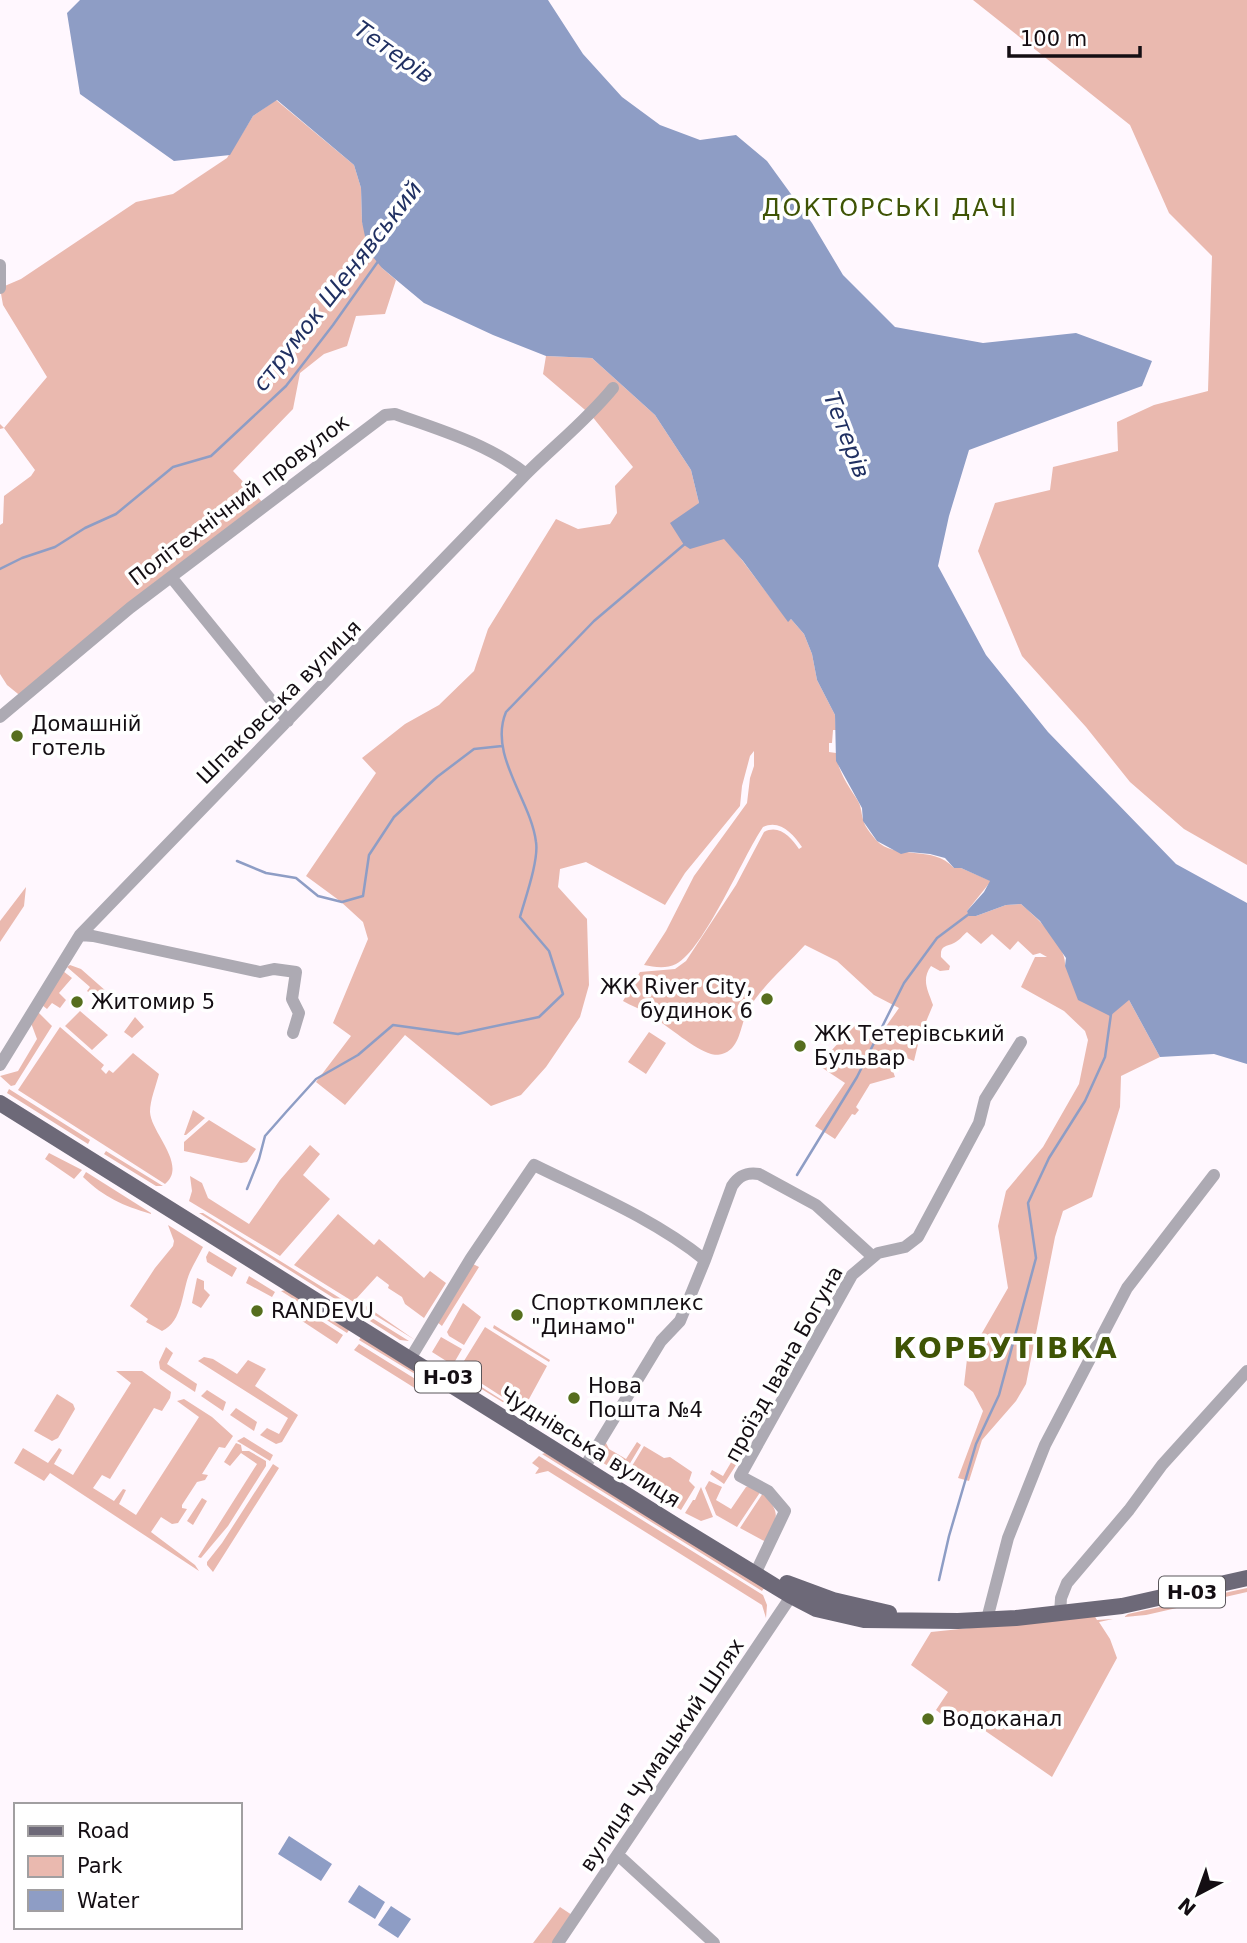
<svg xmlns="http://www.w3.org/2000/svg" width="1247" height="1943" viewBox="0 0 1247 1943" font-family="'DejaVu Sans',sans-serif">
  <rect width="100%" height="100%" fill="#fff7fe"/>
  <!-- green -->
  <path fill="#eab9af" d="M973,0H1247V865L1184,829L1130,782L1086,727L1022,656L978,551L995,503L1050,490L1053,467L1118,451L1117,422L1154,405L1208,391L1212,256L1169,213L1130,125Z
    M276,100L354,165L361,188L362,222L382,268L396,280L385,314L356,316L347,346L324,354L300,373L293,409L233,471L265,505L23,698L7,685L0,674V525L3,523L4,496L31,476L35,470L4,428L0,429V424L4,428L47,377L3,305L0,288L21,279L136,202L173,194L227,158L253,116Z
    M546,356L592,358L655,415L691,470L699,503L788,621L791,619L804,634L812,654L817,680L835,715L836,730H833L832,743H829V752L836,753C837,770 849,787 858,801C862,808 861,815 864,822C865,827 872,835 876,840C895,861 933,844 954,868H961L991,881L967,911L976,916L1006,905L1021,904C1036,917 1067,945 1065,966L1129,1000L1160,1057L1121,1076L1120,1107L1092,1197L1063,1211L1055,1237L1026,1384L1016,1401L982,1440L969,1481L958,1478L983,1411L973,1392L964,1385L967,1359L1008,1288L998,1226L1006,1191L1043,1147L1079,1084L1088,1040L1085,1031L1064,1011L1021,987L1035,957H1047L1040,953L1033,955L1018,941L1010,950L992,934L981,944L967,932C963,935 959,941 954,943C946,947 940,945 941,957L950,966L949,970L940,971L931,966C921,980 928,990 933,1005L920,1036L914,1061L904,1057L893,1071L895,1077L870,1084L856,1107L859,1110L855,1115L852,1114L835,1139L815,1126L845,1083L818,1065L854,1026L875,1042L899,1008L874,995L837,961L805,945C786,966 762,986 748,1010C740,1024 741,1049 722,1054C720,1055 713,1055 711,1054C692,1048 666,1024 647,1013C639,1008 631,1006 623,1001L640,972L675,969L686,961L736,885L764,832C779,824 791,837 799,849L802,847C793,834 780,819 763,827C743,856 704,950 676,964C666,969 654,967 644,965L666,931L694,876L747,803L750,778L754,766V751L750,756L742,786L740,806L685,873L665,905L586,862L560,869L558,887L587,919L589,985L580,1017L546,1067L521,1095L491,1106L405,1035L345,1105L316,1082L351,1036L333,1023L368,939L363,922L340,901L306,876L376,773L362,758L405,724L439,705L474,671L488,629L556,519L578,529L610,524L617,513L615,486L633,467L591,415L543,374Z
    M26,887L24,906L0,942V921Z
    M70,965L81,969L115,999L108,1007L87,991L90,987L67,967Z
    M63,971L72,978L59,993L66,1000L60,1008L52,1003L47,1009L42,1005Z
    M80,1011L108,1035L92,1050L65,1026Z
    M38,1012L52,1026L15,1085L11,1086L0,1076L18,1071L37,1039L31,1023Z
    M135,1017L144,1027L132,1038L124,1032Z
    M60,1027L104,1065L101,1069L106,1074L109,1070L113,1073L133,1053L159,1074C156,1086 150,1100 150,1112C151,1133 188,1165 165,1184L18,1090Z
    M649,1032L666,1043L646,1074L628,1062Z
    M9,1089L90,1140L88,1144L7,1093Z
    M193,1110L205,1118L186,1135H184Z
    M209,1120L256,1149L247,1162L241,1163L184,1151V1142Z
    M310,1145L320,1154L303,1175L330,1199L280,1256L189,1201L192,1191L190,1176L202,1183L208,1198L249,1224L280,1180Z
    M106,1151L158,1183L163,1186H156L104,1154Z
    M49,1153L82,1170L74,1179L45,1159Z
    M86,1172L151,1213V1214C122,1205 105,1198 83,1177Z
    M199,1213H203L409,1341L400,1340Z
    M338,1214L374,1245L379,1239L424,1278L430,1271L446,1283L424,1318L405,1304L402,1297L388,1288L389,1285L377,1276L356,1299L415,1340L294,1265Z
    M168,1225L203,1247C199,1255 194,1263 190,1272C182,1290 183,1322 162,1331L146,1322L148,1319L130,1306L155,1268L173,1246L174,1241Z
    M209,1251L237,1268L232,1277L207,1262L206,1257Z
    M473,1264L479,1267L442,1326L437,1322Z
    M249,1276L275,1292L272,1297L246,1283Z
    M197,1278L204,1281V1289L210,1295L201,1308L192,1303Z
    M286,1290L349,1330L347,1333L281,1291Z
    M463,1303L481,1317L464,1345L449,1336L447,1332Z
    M295,1304L343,1335L337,1344L287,1311L286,1309Z
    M494,1325L550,1360L549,1362L493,1328Z
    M485,1327L547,1366L523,1410L459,1369Z
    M361,1337L424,1377L425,1380L359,1340Z
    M441,1337L462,1349L454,1363L451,1364L432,1352Z
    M359,1344L425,1385L421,1392L354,1350Z
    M166,1347L173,1353L167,1364L197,1384L195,1392L160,1369L159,1362Z
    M204,1357L213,1359L237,1374L248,1360L266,1369L255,1386L298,1415L282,1442L276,1444L260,1435L267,1428L279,1434L288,1418L198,1361Z
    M116,1371H142L171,1392L170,1398L162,1411L154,1408L110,1479L102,1475L93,1488L114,1501L123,1489L126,1490L119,1504L136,1515L199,1417L177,1401L184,1399L212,1417L233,1436L225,1448L219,1447L202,1474L208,1475L205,1480L197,1482L182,1505V1508L187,1509L178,1523L172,1524L161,1517L151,1532L195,1565L199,1571L50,1473L44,1481L14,1463L23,1448L48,1463L59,1448L62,1450L54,1464L73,1475L131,1383Z
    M458,1372L587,1454L457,1374Z
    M207,1390L226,1402L223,1411L201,1396Z
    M57,1394L73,1404L75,1409L58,1438L52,1441L34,1431Z
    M236,1408L257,1422L254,1431L230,1415Z
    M244,1437L273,1455L270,1461L237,1441Z
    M605,1441L609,1449L626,1459L637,1442L641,1445L623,1475L595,1458Z
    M236,1443L241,1445L242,1451H249L266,1461V1466L228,1526L201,1558L198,1557L257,1464L241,1453L230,1466L224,1462Z
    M644,1446L664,1458L670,1457L692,1472L689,1481L695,1487L681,1510L626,1476Z
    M545,1453L764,1588L762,1591L542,1454Z
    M539,1456L763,1595L767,1605L766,1618L762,1605L548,1471L535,1474L539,1468L532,1463Z
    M733,1459L736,1465L724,1484L710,1474L712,1470L723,1476Z
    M273,1464L279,1468L213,1572L207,1565V1562L222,1543Z
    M709,1481L722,1487L716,1500L731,1509L746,1487L750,1486L761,1491L737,1527L716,1515L705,1488Z
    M701,1487L713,1517L701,1521L685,1513L693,1500H695Z
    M763,1493C783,1516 776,1516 766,1542L740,1528Z
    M202,1498L207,1501L193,1525L187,1521Z
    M1247,1588V1592L1146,1615L1124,1617L1128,1614Z
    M1094,1615L1097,1620L1113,1619L1099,1622L1110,1639L1117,1658L1052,1777L984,1730L958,1727L936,1710L948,1692L911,1665L931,1632Z
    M560,1907L575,1917L558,1943H533Z"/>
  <!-- water -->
  <path fill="#8e9dc5" d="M80,0H548L583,54L622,97L660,125L700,140L736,135L767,161L812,223L843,275L895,327L983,343L1076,333L1152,361L1142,386L969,450L949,516L938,566L986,655L1048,732L1176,864L1247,903V1064L1214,1054L1160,1057L1129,1000L1110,1016L1078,1000L1065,966L1066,958L1040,921L1021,904L1006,905L976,916H969L967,911L984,892L990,881L961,868H954L945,858L930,854L909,852L901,854L877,841L863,821L862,808L836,761L835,715L817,680L812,654L804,634L791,619L788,622L743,561L724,539L690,549L684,545L670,523L699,503L691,470L655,415L592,358L546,356L493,335L424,303L382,268L368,251L362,222L361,188L354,165L277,100L253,116L230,155L174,161L80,94L67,13Z
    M289,1836L332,1864L321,1881L278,1854Z
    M359,1885L385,1902L375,1919L348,1902Z
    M391,1906L411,1919L398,1938L378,1925Z"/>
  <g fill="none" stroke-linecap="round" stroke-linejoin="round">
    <!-- stream -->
    <path stroke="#8e9dc5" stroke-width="2.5" d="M0,569L22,558L55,547L85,528L116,514L173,467L211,456L286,386L333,325L379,260
      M237,861L266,873L296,878L318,896L342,902L363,896L369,855L394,817L437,777L474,749L502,746
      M797,1175L857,1077L904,983L937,938L969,914
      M247,1189L259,1159L265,1136L287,1111L316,1079L358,1055L393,1025L458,1034L539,1017L563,994L549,951L520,917C525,899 539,860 536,842C531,800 488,755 506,712L594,621L686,543
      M939,1580L949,1536L976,1444L999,1395L1036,1258L1028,1203L1049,1158L1085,1101L1105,1057L1111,1014"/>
    <!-- minor -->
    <path stroke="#adaab3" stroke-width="12" d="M0,265V288
      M171,577L288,721
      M0,717L130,608L385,415L395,414C440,430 488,444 526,474
      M80,935L93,936L260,972L274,969L296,972L292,999L299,1013L293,1033
      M0,1065L80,935L526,474C555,445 587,420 613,388
      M705,1260L732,1186C739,1175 747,1172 759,1174L816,1205L872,1256
      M410,1359L471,1258L534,1165C593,1194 654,1219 705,1260L680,1321L661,1341L584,1468
      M755,1574L785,1511L768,1491L740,1476L852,1275L878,1253L905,1247L918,1237L979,1123L985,1099L1021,1042
      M1060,1614L1061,1598L1067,1583L1129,1510L1162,1465L1247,1371
      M987,1619L1008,1538L1045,1445L1127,1288L1214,1175
      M618,1855L714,1943
      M558,1943L796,1589"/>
    <!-- major -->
    <path stroke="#6d6978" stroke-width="16" d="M0,1103L675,1525L791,1596L816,1609L864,1620L958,1621L1016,1618L1122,1606L1247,1578
      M787,1583L833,1600L889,1613"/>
  </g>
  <!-- markers -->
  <g fill="#566e1e" stroke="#fff" stroke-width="2.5">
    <circle cx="17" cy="736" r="7"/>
    <circle cx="767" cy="999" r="7"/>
    <circle cx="77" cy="1002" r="7"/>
    <circle cx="800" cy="1046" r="7"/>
    <circle cx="257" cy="1311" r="7"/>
    <circle cx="517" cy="1315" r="7"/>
    <circle cx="574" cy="1398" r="7"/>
    <circle cx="928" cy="1719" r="7"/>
  </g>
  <g text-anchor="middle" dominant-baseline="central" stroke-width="7" stroke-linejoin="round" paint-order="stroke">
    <!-- shield labels -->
    <g fill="#fff" stroke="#5a565a" stroke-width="2">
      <rect x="415" y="1361.5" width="66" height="31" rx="5"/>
      <rect x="1159" y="1576.5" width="66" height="31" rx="5"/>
    </g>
    <g font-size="19" font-weight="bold" fill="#140e13">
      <text x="448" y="1377">Н-03</text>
      <text x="1192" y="1592">Н-03</text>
    </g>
    <!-- street labels -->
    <g font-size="21" fill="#140e13" stroke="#fff">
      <text transform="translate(239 500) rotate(-37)">Політехнічний провулок</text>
      <text transform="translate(279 702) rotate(-45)">Шпаковська вулиця</text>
      <text transform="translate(784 1364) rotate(-61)">проїзд Івана Богуна</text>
      <text transform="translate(590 1447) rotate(32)">Чуднівська вулиця</text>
      <text transform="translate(662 1755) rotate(-56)">вулиця Чумацький Шлях</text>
    </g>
    <!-- poi labels -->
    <g font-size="21" fill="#140e13" stroke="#fff" text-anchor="start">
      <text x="31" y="724">Домашній<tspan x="31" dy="24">готель</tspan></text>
      <text x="753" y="987" text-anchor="end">ЖК River City,<tspan x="753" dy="24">будинок 6</tspan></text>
      <text x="91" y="1002">Житомир 5</text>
      <text x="814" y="1034">ЖК Тетерівський<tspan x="814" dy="24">Бульвар</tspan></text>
      <text x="531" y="1303">Спорткомплекс<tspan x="531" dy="24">"Динамо"</tspan></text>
      <text x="271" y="1311">RANDEVU</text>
      <text x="588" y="1386">Нова<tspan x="588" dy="24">Пошта №4</tspan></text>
      <text x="942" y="1719">Водоканал</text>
    </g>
    <!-- water labels -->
    <g font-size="23" font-style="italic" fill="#203062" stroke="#fff">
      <text transform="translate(394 52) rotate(35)">Тетерів</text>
      <text transform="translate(337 286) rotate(-52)">струмок Щенявський</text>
      <text transform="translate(847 435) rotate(69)">Тетерів</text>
    </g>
    <!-- quarter labels -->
    <g font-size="24" letter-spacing="2" fill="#3f5405" stroke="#fff">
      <text x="890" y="208">ДОКТОРСЬКІ ДАЧІ</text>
    </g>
    <!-- district labels -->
    <g font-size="28" font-weight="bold" letter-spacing="2" fill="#3f5405" stroke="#fff">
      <text x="1006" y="1348">КОРБУТІВКА</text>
    </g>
  </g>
  <!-- legend -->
  <rect x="14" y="1803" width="228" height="126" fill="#ffffff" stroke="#a19fa1" stroke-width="2"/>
  <rect x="28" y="1826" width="35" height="10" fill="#6d6978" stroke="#a19fa1" stroke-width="2"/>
  <text x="77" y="1838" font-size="21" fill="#140e13">Road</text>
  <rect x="28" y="1856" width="35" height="21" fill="#eab9af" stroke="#a19fa1" stroke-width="2"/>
  <text x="77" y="1873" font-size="21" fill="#140e13">Park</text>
  <rect x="28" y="1890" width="35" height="21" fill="#8e9dc5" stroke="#a19fa1" stroke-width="2"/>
  <text x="77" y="1908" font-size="21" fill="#140e13">Water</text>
  <!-- north arrow -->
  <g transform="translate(1198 1894) rotate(221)" stroke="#ffffff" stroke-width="5" paint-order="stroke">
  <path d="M0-5L12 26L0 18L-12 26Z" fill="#140e13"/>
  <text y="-10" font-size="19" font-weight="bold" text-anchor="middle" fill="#140e13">N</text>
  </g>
  <!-- scale -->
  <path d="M1009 46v10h131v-10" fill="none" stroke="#140e13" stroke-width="3.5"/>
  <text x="1020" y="46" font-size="21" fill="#140e13" stroke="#ffffff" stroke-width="5" paint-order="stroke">100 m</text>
</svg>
